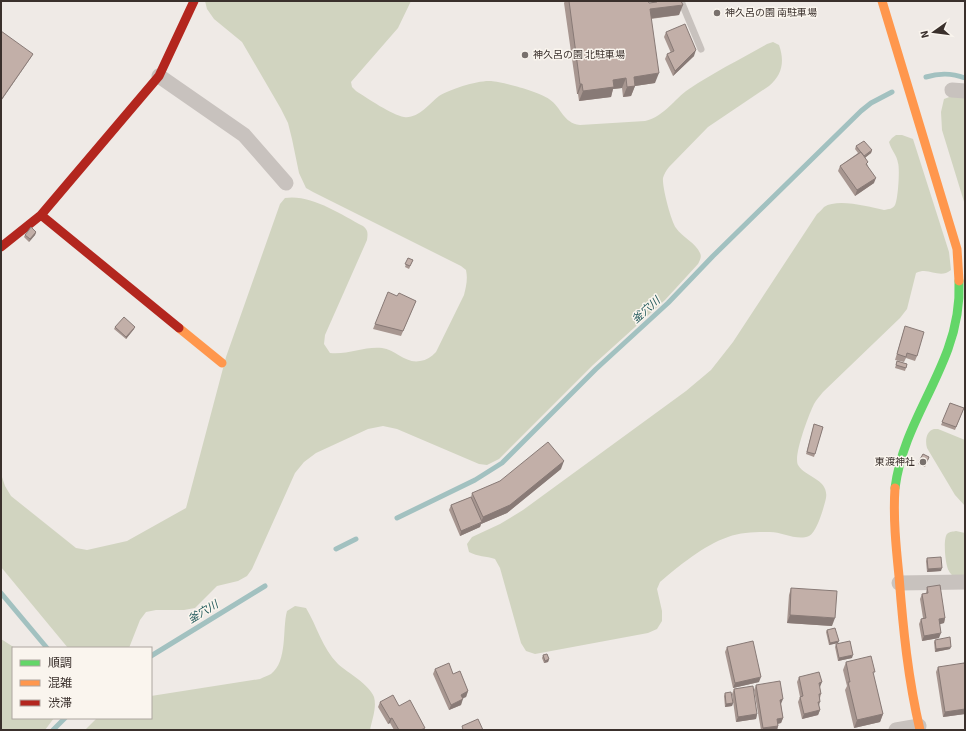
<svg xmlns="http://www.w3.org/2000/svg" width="966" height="731" viewBox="0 0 966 731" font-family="'Source Sans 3','Noto Sans JP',sans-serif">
  <rect width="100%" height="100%" fill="#efeae6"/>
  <!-- green -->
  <path fill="#d1d4c0" d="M205,1H411L398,28L351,82L352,87L356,91C367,98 392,115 404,117C418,119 429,104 439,96C450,89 478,80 491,81C503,82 540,92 549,99C562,108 563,123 580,125L645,121C665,116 673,100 689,89C714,72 741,59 767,44L773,42L779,45C785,62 782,75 769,86L708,127L669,167C666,171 664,174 663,178C662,187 671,221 676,228C682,237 696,243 700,253C702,257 700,260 698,264L665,300L593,365L499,459L487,465L479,464L397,429L383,426L368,429L316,453L304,462L295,473L252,569L247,576L238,581L217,586L195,608L184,610H156L146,612L140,620L129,648H68L1,567V474L5,486L11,496L76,548L87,550L127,541L186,508L226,357L280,204L285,198C311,194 340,214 363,226C368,230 368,233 367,240L325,335L324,344L330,353C348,355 365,346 382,348C396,350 406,364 420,361C427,360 431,357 436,352L464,295C466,287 468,279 466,270L461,266L313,192L306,188L299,173L292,139L288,123L281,109L242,42L214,19L207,9Z
    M952,96L965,97V205L942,130L941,112L944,99Z
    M896,135H902L913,139L949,252L951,270C939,280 929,266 916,273L907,309L900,318L823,392C820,396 816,400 814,404C809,414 793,456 798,465C806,478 829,479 826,498C824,507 817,532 809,536C797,541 782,532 770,532C756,532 741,532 728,537C704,545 679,566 660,582L657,589L662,611V621L657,629L648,633L535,654L526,651L521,643L500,568L495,559C486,556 478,557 469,552L467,544L472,537L500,524L523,510L686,391L711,370L733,342L817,214C820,212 822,209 824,207C838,198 869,207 884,210C889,209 893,209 895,205C898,200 900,169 898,163C897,155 891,150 889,142L892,138Z
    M934,429H938L965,440V506L955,495L927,448C925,441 926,431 934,429Z
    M956,531L965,533V577L953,576C952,575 949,572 949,571C945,565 943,539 947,534C950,531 953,532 956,531Z
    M295,606L306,608C317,626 322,648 338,664C348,673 369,684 374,697C377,707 372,720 370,730H85L97,718H151V696L260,679C263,677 268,676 271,674C288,661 282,629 287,611Z
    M1,639L15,648H13V718H54L45,730H1Z"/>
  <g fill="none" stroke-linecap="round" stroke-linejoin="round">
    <!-- stream -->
    <path stroke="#a2c1c0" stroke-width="5" d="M926,77C940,73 951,73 965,78
      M397,518L475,480L502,463L596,369L668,303L713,256L861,111L871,103L892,92
      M336,549L356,539
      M1,593L47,648
      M151,656L265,586
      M53,730L65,718"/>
    <!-- lane -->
    <path stroke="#c8c2be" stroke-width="7" d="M681,1L701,49"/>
    <!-- street -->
    <path stroke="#c8c2be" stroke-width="15" d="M159,76L244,135L286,183
      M952,90L965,91
      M899,583L965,582
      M896,730L919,726"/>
    <!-- fast -->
    <path stroke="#63d668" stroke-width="9" d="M895,488C902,435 930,398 948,349C956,327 960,304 959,281"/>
    <!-- slow -->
    <path stroke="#ff974d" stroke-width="9" d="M882,1L957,249L959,281
      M179,328L222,363
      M895,488C893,517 896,547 899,576C903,628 908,679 920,730"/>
    <!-- jam -->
    <path stroke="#b3261e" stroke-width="9" d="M41,215L179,328
      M1,247L41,215L159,76L194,1"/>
  </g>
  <!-- wall -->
  <path fill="#a79690" d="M565,1L649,3H652L651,1H681L679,15L651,19L655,83L635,86L631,96L623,97L622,88L613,89L611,97L579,101L578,94H577L564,3Z
    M666,32L694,56L673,76L665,59L667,54L671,53L664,37Z
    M856,146L872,150L871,153L865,158L874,183L855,196L838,171L840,166L858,153L855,149Z
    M36,232L35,235L29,242L24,237L25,235Z
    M408,258L413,260L409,269L405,267Z
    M397,296L416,301L401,336L373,329L375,324Z
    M905,326L917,356L915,361L906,358L904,362L895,360Z
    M115,327L134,329L126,339L114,329Z
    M897,361L907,364L905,371L895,368Z
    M950,403L964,408L955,430L941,425Z
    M814,424L823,427L814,457L806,454Z
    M923,454L929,457L925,467L918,464Z
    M561,469L507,513L481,524L480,527L460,536L449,510L451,505L471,497L472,493Z
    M927,558L941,571L927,572L926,561Z
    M927,587L945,618L944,623L939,624V638L922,641L919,624L921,619L923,618L920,599L922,594L926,593Z
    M791,588L832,626L787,623L789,595Z
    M827,630L838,643L829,645L826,632Z
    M935,640L950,649L935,652L934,642Z
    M836,644L852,658L838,661L835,647Z
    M727,647L759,682L733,688L725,652Z
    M543,655L549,659L548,662L544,663L542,658Z
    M846,662L873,675L883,714L880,722L854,728L845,690L847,686L843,670Z
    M965,666V714L943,717L936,672L938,667Z
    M435,669L453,674L468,691L466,697L462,698L461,705L449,710L433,674Z
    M799,677L821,694L820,698V702L819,706L820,710L818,715L802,719L798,702L800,697L797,682Z
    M756,685L781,704L783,718L781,723L778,724V726L777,730H761L754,690Z
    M734,689L757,714L756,719L736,722L732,694Z
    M725,693L733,703L732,706L725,707L724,696Z
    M380,702L399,706L424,730H394L390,723L388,724L378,707Z"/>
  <!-- shaded-wall -->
  <path fill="#887a76" d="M683,5L679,15L646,19L650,9Z
    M696,50L694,56L673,76L675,71Z
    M33,54L32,56L1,101V100Z
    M659,73L655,83L635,86L631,96L623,97L627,87L634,77Z
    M626,78L622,88L613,89L611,97L579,101L583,91L613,80Z
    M580,84H582L578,94H577Z
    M872,150L871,153L863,159L864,157Z
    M876,178L874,183L855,196L857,190Z
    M36,232L35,235L29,242L30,239Z
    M135,327L134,329L126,339V337Z
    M564,461L561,469L507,513L481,524L480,527L460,536L461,531L481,523L483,517Z
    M942,568L941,571L927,572L928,569Z
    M790,615L835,618L832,626L787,623Z
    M945,618L944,623L937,625L939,619Z
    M941,633L939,638L922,641L924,636Z
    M839,641L838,643L829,645L830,643Z
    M951,647L950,649L935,652L936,649Z
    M853,655L852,658L838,661L839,658Z
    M549,659L548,662L544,663L545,661Z
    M761,677L759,682L733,688L735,683Z
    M822,682L820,687L819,683Z
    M468,691L466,697L459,700L461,695Z
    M463,699L461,705L449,710L451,705Z
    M783,699L781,704L778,705L780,700Z
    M733,703L732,706L725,707L726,704Z
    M965,709V714L943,717L945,712Z
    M820,710L818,715L802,719L804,714Z
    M757,714L756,719L736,722L738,717Z
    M883,714L880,722L854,728L857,720Z
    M392,718L390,723L388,724L390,719Z
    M783,718L781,723L775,724L777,719Z
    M778,726L777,730H763V728Z"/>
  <!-- building -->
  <path fill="#c2afa8" stroke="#887a76" d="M569,1H648L649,3L657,2L656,1H681L683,5L650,9L659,73L634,77L635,86L627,87L626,78L613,80L614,87L583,91L582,84H580Z
    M685,24L696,50L675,71L667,54L674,51L666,32Z
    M1,31L33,54L1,100Z
    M864,141L872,150L864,156L856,146Z
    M861,152L868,162L866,164L876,178L857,190L840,166Z
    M31,227L36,232L30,239L25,235Z
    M408,258L413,260L410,266L405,264Z
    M388,292L397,296L399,293L416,301L403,331L375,324Z
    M124,317L135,327L126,337L115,327Z
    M905,326L924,332L917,356L907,353L906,357L897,354Z
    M897,361L907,364L906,368L896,365Z
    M950,403L964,408L956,427L942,422Z
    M814,424L823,427L815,454L807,452Z
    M548,442L564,461L510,505L483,517L472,493L500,481Z
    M923,454L929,457L926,464L919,461Z
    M471,497L482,522L461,531L451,505Z
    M941,557L942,568L928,569L927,558Z
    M940,585L945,618L939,619L941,633L924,636L921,619L926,618L922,594L928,593L927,587Z
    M791,588L837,591L835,618L790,615Z
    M835,628L839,641L830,643L827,630Z
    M950,637L951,647L936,649L935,640Z
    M753,641L761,677L735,683L727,647Z
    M850,641L853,655L839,658L836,644Z
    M547,654L549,659L545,661L543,655Z
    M871,656L875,672H873L883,714L857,720L848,682H850L846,662Z
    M449,663L453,674L460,671L468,691L461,695L463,699L451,705L435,669Z
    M964,663L965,666V709L945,712L938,667Z
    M819,672L822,682L819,683L821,694H819L820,702H818L820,710L804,714L800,697L803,696L799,677Z
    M780,681L783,699L780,700L783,718L777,719L778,726L763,728L756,685Z
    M753,686L757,714L738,717L734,689Z
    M731,692L733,703L726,704L725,693Z
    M393,695L399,706L410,700L425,728L421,730H399L392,718L390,719L380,702Z
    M478,719L483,730H463L462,726Z"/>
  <!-- markers -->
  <g fill="#79716d" stroke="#faf5ee" stroke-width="1.5">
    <circle cx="717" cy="13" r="4"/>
    <circle cx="525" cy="55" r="4"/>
    <circle cx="923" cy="462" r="4"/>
  </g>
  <g text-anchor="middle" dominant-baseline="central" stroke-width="3" stroke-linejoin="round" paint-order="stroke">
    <!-- poi labels -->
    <g font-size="10" fill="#3a302c" stroke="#faf5ee" text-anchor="start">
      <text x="725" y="13">神久呂の園 南駐車場</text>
      <text x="533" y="55">神久呂の園 北駐車場</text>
      <text x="915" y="462" text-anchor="end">東渡神社</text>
    </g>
    <!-- water labels -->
    <g font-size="11" font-style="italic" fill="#22595b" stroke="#faf5ee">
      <text transform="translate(646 310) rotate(-42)">釜穴川</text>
      <text transform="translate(203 612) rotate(-31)">釜穴川</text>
    </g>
  </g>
  <!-- border -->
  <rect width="966" height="731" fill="none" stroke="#3a302c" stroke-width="4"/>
  <!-- legend -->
  <rect x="12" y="647" width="140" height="72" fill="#faf5ee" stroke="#ada6a0"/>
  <rect x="20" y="660" width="20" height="6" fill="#63d668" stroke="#ada6a0"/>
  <text x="48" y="667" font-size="12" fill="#3a302c">順調</text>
  <rect x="20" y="680" width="20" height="6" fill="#ff974d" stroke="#ada6a0"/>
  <text x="48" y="687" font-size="12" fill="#3a302c">混雑</text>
  <rect x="20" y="700" width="20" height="6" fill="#b3261e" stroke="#ada6a0"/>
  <text x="48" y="707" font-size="12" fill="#3a302c">渋滞</text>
  <!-- north arrow -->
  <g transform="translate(934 32) rotate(256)" stroke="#faf5ee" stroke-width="3" paint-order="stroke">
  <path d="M0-3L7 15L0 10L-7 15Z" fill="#3a302c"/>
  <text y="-6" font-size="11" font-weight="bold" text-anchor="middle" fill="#3a302c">N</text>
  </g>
</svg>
